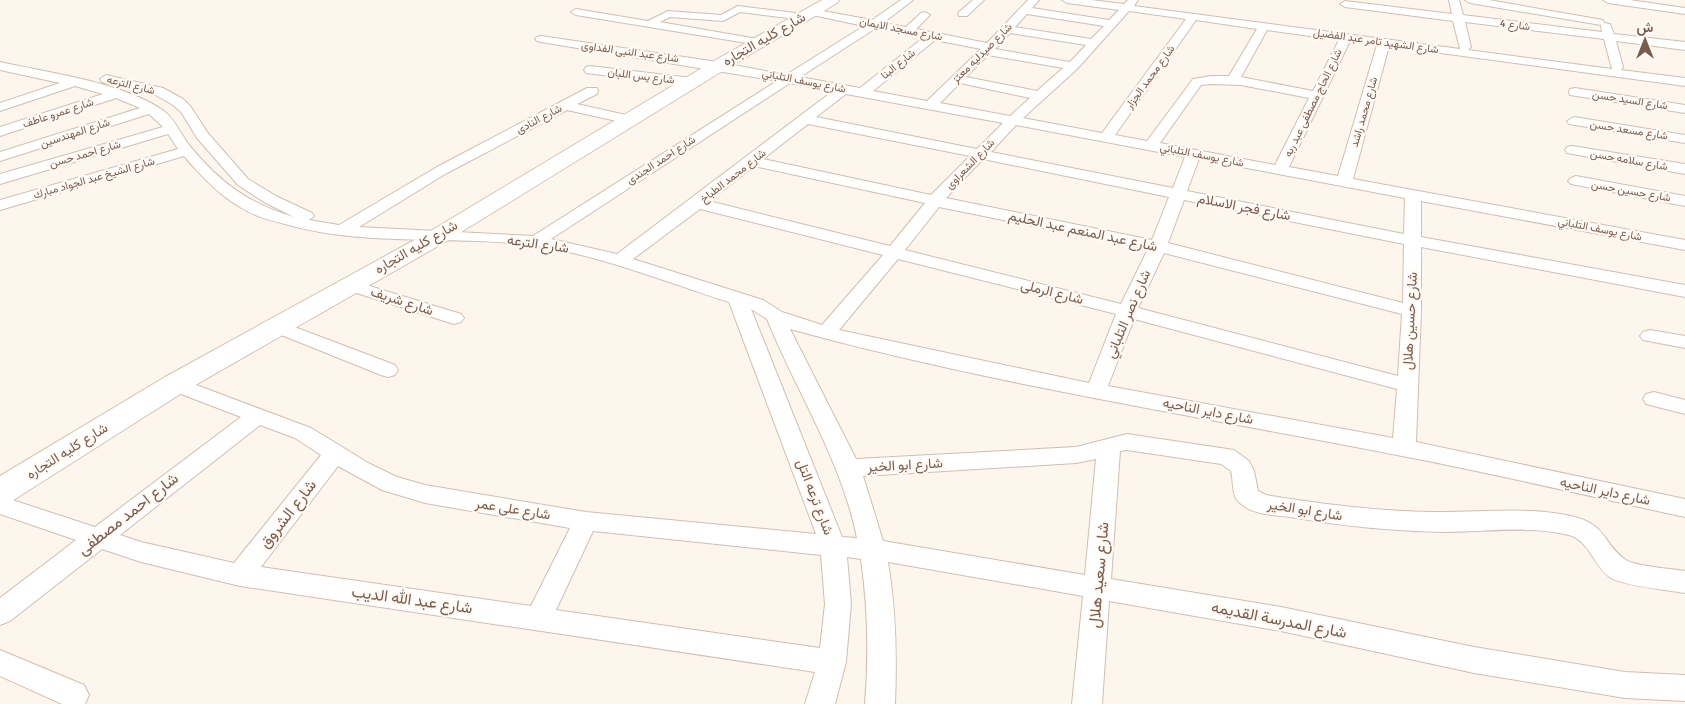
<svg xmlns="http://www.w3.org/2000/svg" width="1685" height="704" viewBox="0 0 1685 704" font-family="Signika,Vazirmatn,sans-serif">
  <rect width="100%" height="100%" fill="#fdf6ec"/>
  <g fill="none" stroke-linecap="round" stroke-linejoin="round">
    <defs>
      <path id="street" d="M901,0H913L883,23L906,27L921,13L925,12L930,15L916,29L987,43L1028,0H1039L1032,8L1109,20L1119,10L1067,3L1062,0H1091L1124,4L1128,0H1138L1134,6L1460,49L1453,21L1345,7L1340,4L1345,1L1452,14L1449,0H1459L1463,15L1602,32L1601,25L1470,3L1465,0H1489L1603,20L1604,23L1610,24L1614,34L1685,42V50L1616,41L1623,67L1621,70L1685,78V86L1389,46L1353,179L1685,240V250L1421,201V237L1685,285V297L1421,247V311L1416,442L1685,499V517C1591,497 1497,474 1402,456C1198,416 990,384 790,329L856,459L1076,447L1127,434L1234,450L1249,461L1254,471L1258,491L1266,495C1321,504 1376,511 1432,512C1478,513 1526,506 1571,516C1608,524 1602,544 1626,560C1634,566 1673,569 1685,571V593C1667,590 1625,586 1611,578C1594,567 1589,540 1569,535C1529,525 1486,532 1445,532C1393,531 1341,526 1290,517C1274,515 1253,515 1240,503C1231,496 1234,482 1231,471L1221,464L1127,450L1120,451L1111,579L1281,607L1474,647L1625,672L1685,675V701L1625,698L1474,673L1281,631L1109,601L1102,704H1072L1083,596L888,562C896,610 897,656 895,704H865C869,655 868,608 861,559L847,557L851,604L846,662L835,704H805L815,672L240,586L141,562L102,549L10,621L0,625V598L76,540L0,514V496L95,527L241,417L168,389L165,384L168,379L175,377L311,428L370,464L397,477L425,485L586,512L816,534L729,302C665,282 603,256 537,246C454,234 367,248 285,224C269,220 254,216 240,207C218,194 200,175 184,156L0,210V200L178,149L168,134L0,184V174L163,127L149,114L0,161V152L140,108L116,98L0,136V127L103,94L75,86L0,111V103L60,83L0,70V62C49,73 123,82 164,111C175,120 181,134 189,145C219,182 249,204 294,217L264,202L238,185L197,138L181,112L173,105L154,94L102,82L100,79L106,75L163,88L183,99L191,107L207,132L248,179L276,196L312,213L314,216L309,220L339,225L437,167L587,88H597L598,91L597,94L577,104L635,117L637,120L635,123L630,124L567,110L447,173L359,227L533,236L777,81L541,42L537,41L535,39L537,37L541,36L718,62L786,75L864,26L808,14L807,12L808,10L812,9L872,20ZM1129,11L1186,19L1102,133L1023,118L1077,69ZM1027,14L1104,26L1091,39L1015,27ZM1196,20L1257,29L1229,76H1211L1193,79L1147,141L1115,135ZM1465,22L1604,39L1612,69L1468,50L1471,47ZM876,28L924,37L860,88L800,77ZM1267,30L1339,40L1313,91L1241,77ZM1010,33L1086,45L1070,62L995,49ZM935,40L981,49L927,101L873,91ZM1350,41L1377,45L1338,176L1289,167ZM988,55L1063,68L1037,91L966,77ZM790,83L833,91L617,254L551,239ZM960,83L1030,98L1010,116L940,103ZM1211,84L1241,85L1309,98L1275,165L1160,143L1201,85ZM846,94L1003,123L977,149L816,117ZM808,124L970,156L931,195L763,159ZM1016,125L1185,157L1173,188L991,152ZM983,159L1169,197L1152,240L946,198ZM1199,159L1405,198L1404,234L1187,191ZM754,166L925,203L890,246L709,201ZM1184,200L1404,244L1403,303L1168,243ZM939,207L1148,249L1121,304L905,250ZM700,209L883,255L822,325L782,312L763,300L633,259ZM1164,253L1402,314L1398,376L1138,308ZM898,259L1116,314L1089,383L839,330ZM751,309L767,319C797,393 841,459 857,538L842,537ZM1134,319L1397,389L1393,438L1108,386ZM260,425L295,438L321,455L234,563L141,542L120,535ZM1096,459L1085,575L883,541L863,476L1076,463ZM338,466L382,490L425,503L570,528L531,606L261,567ZM593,531L821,555L825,604L820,648L556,610Z
        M973,0H984L967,16H959L958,14L959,12Z
        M1603,0H1630L1685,8V14L1608,3Z
        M738,6L804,14L809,17L804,20L740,12L723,21L670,17L660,22L763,40L765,42L759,45L576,15L571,12L576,9L648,21L668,11L721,15Z
        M590,66L692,78L698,82L692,86L586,73L584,70L586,67Z
        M1575,88L1685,105V113L1570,95L1569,92L1570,89Z
        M1574,117L1685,135V143L1569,124L1567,121Z
        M1572,146L1685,164V174L1567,153L1565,150L1567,147Z
        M1576,176L1685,196V206L1571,184L1568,181L1571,178Z
        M350,280L461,314L464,318L461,322L454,324L344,289L341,285L344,281Z
        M276,320L395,365L398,370L395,375L388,377L381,375L269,330L266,326L269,322Z
        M1650,330L1685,336V348L1643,340L1640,336L1643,332Z
        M1654,392L1685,400V414L1646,404L1643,399L1646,394Z
        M0,650L84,685L89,695L85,704H62L0,676Z"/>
      <path id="secondary" d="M822,0H839L837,3L724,70L445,242L185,391L12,501L0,504V476L165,377L429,232L712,62Z"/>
    </defs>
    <!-- street casing -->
    <use href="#street" stroke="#d1beb0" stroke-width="2"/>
    <!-- secondary casing -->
    <use href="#secondary" stroke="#d6c0b0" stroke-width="2"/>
    <!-- street -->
    <use href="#street" fill="#fff" fill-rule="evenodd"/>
    <!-- secondary -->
    <use href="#secondary" fill="#fff" fill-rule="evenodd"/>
  </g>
  <g text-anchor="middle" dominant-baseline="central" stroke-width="4.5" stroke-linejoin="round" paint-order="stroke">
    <!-- far-street labels -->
    <g font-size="11" fill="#7a5c4d" stroke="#fffaf3">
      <text transform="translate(1515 25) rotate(7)">شارع 4</text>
      <text transform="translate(901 29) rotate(11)">شارع مسجد الايمان</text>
      <text transform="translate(1376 41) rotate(8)">شارع الشهيد تامر عبد الفضيل</text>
      <text transform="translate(630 52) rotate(8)">شارع عبد النبى الفداوى</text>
      <text transform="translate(982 53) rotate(-45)">شارع صيدليه معتز</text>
      <text transform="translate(898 64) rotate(-39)">شارع البنا</text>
      <text transform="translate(641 76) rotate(7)">شارع يس اللبان</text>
      <text transform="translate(1150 77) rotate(-54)">شارع محمد الجزار</text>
      <text transform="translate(804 81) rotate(11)">شارع يوسف التلباني</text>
      <text transform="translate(131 85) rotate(14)">شارع الترعه</text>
      <text transform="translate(1630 100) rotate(9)">شارع السيد حسن</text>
      <text transform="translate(1313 103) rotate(-64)">شارع الحاج مصطفى عبد ربه</text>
      <text transform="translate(1364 112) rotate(-74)">شارع محمد راشد</text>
      <text transform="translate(58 113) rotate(-18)">شارع عمرو عاطف</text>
      <text transform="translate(539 119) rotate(-28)">شارع النادى</text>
      <text transform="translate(1629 130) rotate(9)">شارع مسعد حسن</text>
      <text transform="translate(75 133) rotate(-18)">شارع المهندسين</text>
      <text transform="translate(85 154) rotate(-16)">شارع احمد حسن</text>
      <text transform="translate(1202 155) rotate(11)">شارع يوسف التلباني</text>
      <text transform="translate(661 160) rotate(-33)">شارع احمد الجندى</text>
      <text transform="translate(1629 160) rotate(10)">شارع سلامه حسن</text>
      <text transform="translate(970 164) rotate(-46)">شارع الشعراوى</text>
      <text transform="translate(733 176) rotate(-38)">شارع محمد الطباخ</text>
      <text transform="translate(94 178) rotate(-16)">شارع الشيخ عبد الجواد مبارك</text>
      <text transform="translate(1631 191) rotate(10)">شارع حسين حسن</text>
      <text transform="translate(1600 229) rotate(11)">شارع يوسف التلباني</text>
    </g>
    <!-- street labels -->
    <g font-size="14" fill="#7a5c4d" stroke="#fffaf3">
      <text transform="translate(764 39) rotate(-30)">شارع كليه التجاره</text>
      <text transform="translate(1244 207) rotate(11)">شارع فجر الاسلام</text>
      <text transform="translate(1083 231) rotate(12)">شارع عبد المنعم عبد الحليم</text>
      <text transform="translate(538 244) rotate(8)">شارع الترعه</text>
      <text transform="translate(416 247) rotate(-30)">شارع كليه التجاره</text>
      <text transform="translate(1052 292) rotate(14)">شارع الرملى</text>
      <text transform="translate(402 301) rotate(18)">شارع شريف</text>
      <text transform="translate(1128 314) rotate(-67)">شارع نصر التلباني</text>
      <text transform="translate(1410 321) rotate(-87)">شارع حسين هلال</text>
      <text transform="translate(1208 411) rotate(11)">شارع داير الناحيه</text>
      <text transform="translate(67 451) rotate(-32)">شارع كليه التجاره</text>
      <text transform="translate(905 465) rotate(-3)">شارع ابو الخير</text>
      <text transform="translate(1605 491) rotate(12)">شارع داير الناحيه</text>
      <text transform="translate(815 497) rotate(69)">شارع ترعه التل</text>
      <text transform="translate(513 509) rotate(9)">شارع على عمر</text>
      <text transform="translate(1305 510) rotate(9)">شارع ابو الخير</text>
    </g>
    <!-- near-street labels -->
    <g font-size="16" fill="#7a5c4d" stroke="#fffaf3">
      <text transform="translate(128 514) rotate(-38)">شارع احمد مصطفى</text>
      <text transform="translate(288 514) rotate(-52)">شارع الشروق</text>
      <text transform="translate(1099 575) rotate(-85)">شارع سعيد هلال</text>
      <text transform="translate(412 600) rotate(8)">شارع عبد الله الديب</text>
      <text transform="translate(1279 620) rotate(11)">شارع المدرسة القديمه</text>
    </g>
  </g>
  <!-- north arrow -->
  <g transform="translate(1645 40)" stroke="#fffaf3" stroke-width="4" paint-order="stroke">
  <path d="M0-4L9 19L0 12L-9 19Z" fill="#7a5c4d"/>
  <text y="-8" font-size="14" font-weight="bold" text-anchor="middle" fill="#7a5c4d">ش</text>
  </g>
</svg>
